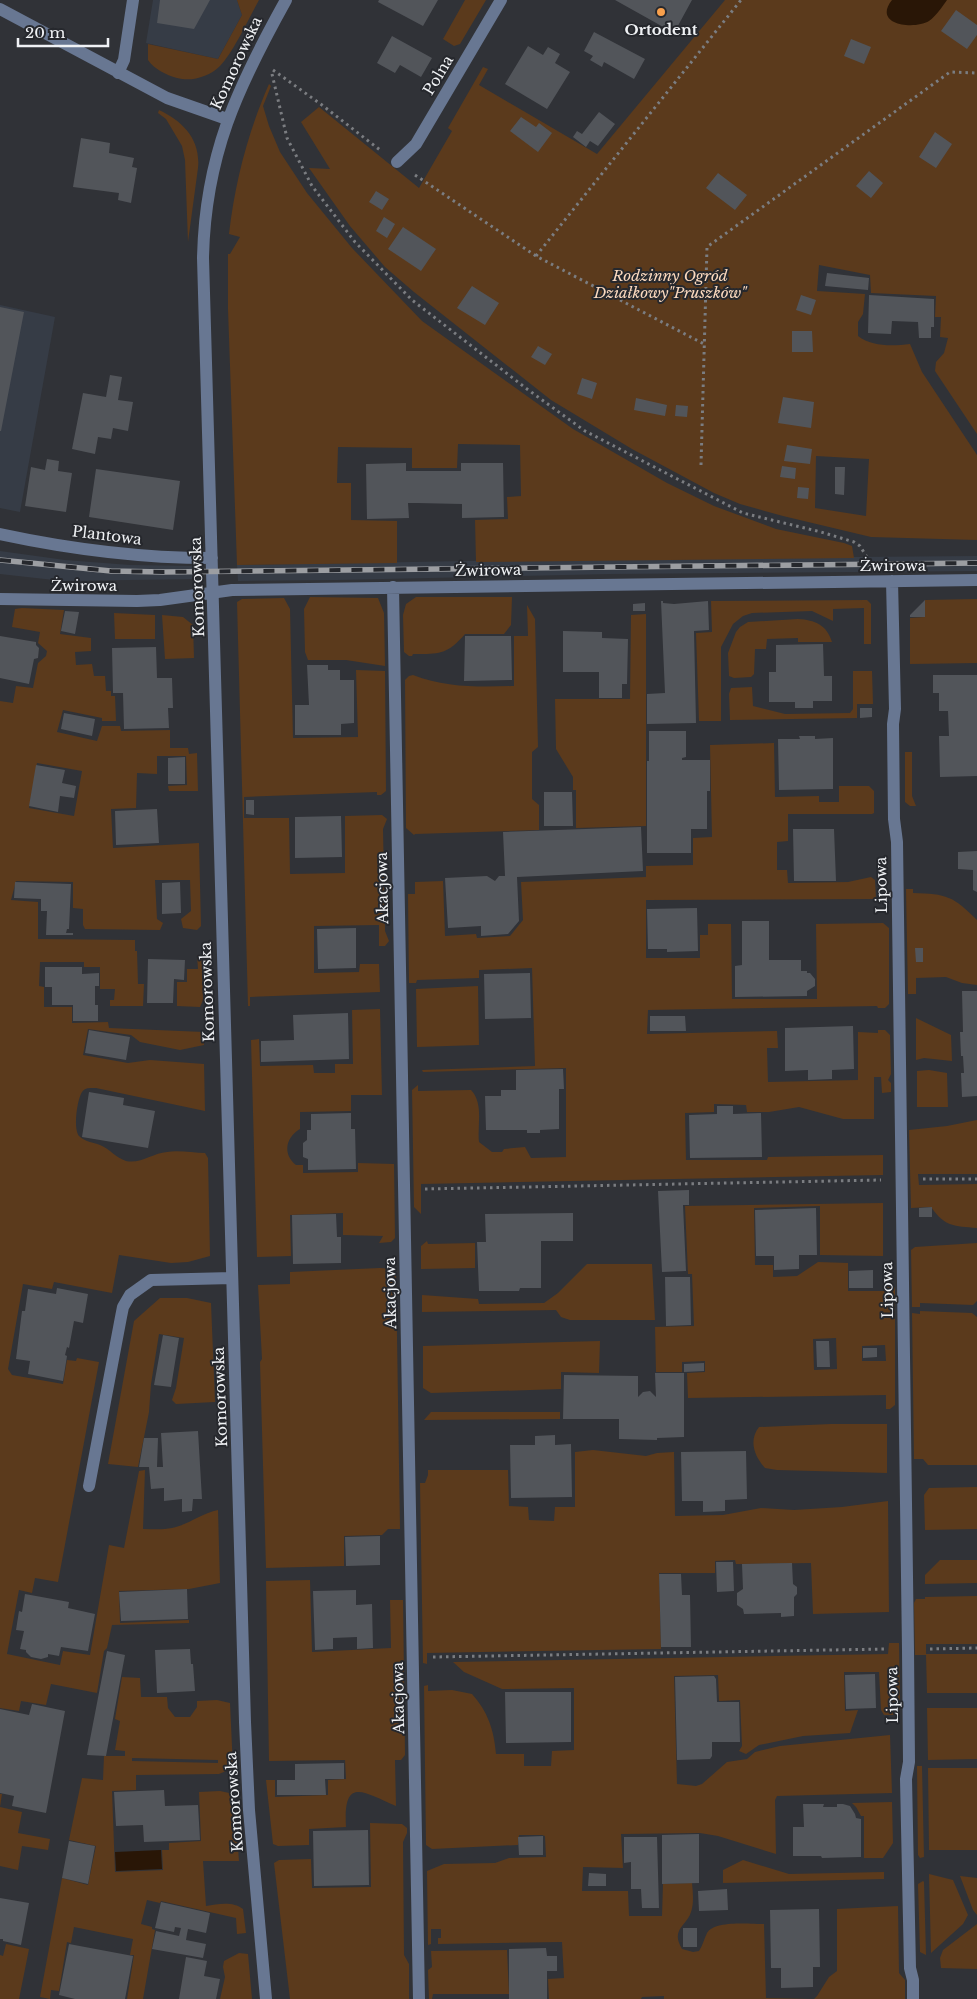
<svg xmlns="http://www.w3.org/2000/svg" width="977" height="1999" viewBox="0 0 977 1999" font-family="'Libre Baskerville',serif">
  <rect width="100%" height="100%" fill="#303237"/>
  <!-- built -->
  <path fill="#363c46" d="M153,0H237L242,15L218,59L146,43Z
    M0,305L55,317L20,512L0,508Z
    M0,551L65,560L130,565L196,566L197,579L63,581L0,574Z
    M977,556V571L611,574L338,580L238,581L237,565L582,559Z"/>
  <!-- green -->
  <path fill="#5b3a1c" fill-rule="evenodd" d="M237,0H259C249,18 233,53 220,66C209,77 191,82 177,78C166,75 154,69 148,60V44L218,59L242,15Z
    M465,0H486L460,44L454,46L443,39Z
    M725,0H977V434L935,371L936,362L944,353L948,338L940,337L941,317H935L936,296L871,293L870,275L819,265L817,291L865,294L863,314L858,322V336C872,347 893,346 910,344L922,372L977,455V540L871,537L783,516L740,504L714,493L632,449L551,400L414,292L385,267L350,226L309,168L330,169L301,122L319,107L419,188L452,131L448,128L483,67L488,69L479,85L597,154ZM816,456L869,459L866,516L815,508Z
    M269,84L271,86L263,106L269,126L280,152L307,193L352,248L422,321L573,429L667,483L714,506L776,529L844,543L852,546L854,558L476,562L475,520L508,519L507,497L521,496L520,445L458,444L457,468H412V448L338,447L337,483H351V520L397,521V563L237,565L228,309V254H230L240,237L229,234C235,182 248,132 269,84Z
    M159,110C183,121 201,140 198,168L188,242L185,160L182,146L166,119L158,113Z
    M310,597L378,598L384,613L385,666L346,660H308L305,652L304,609Z
    M416,597H512L511,625L504,634H465C447,655 439,654 413,654L412,656H409L404,652L403,615L406,604Z
    M284,598L290,609L293,738L358,737L356,670L385,671L386,791L381,795H377V792L244,797V818H289L290,874L345,873V816L382,815L387,819L383,829L385,931L389,941L385,946H379V925L314,926V973L359,972L360,964H379L380,992L250,997V1006H248L237,602L242,599Z
    M977,599V663L910,664V618L925,617V600Z
    M867,600L871,604V644H864V608L833,609V621L812,611L752,613L743,616L733,624L721,647V721H699L696,633L712,632L711,601Z
    M527,605L535,619L538,747L532,752V799L539,805V830L415,834L414,835L406,828L405,680L409,676L413,675C446,688 480,687 514,686V636H528Z
    M22,608L64,610L60,634L91,638V651L75,652L76,665L92,664L94,676H105L106,691H111V696H115L116,721H102V718L63,710L57,732L97,741L102,726H120L121,731L170,730V748H188L189,754L197,753L198,791H169L168,786L187,785L186,756H157V774L137,773L136,808L111,809L113,848L199,843L201,926L197,930L183,928L181,919L191,911L190,880H155L157,919L163,923L160,930L85,929L83,925V909L73,908V882L16,881L11,900L38,902V939L135,940V951H137L138,984H144L143,1006H110V1000H114L115,989H100V967H84V962H40L39,986L44,987V1007H72V1023L108,1022L109,1028L204,1032V1045L180,1050L140,1042L131,1035L88,1029L83,1055L128,1063L150,1060L204,1064L205,1111L96,1088C91,1088 85,1087 82,1092C77,1100 73,1129 79,1136C85,1142 93,1142 100,1145C110,1149 116,1158 126,1161C141,1164 153,1153 167,1152C179,1150 193,1153 205,1153L208,1158L210,1256L188,1262L171,1263L119,1255L112,1293L54,1282L52,1289L23,1284L8,1369L12,1375L63,1384L67,1360L76,1361L77,1358L99,1362L58,1582L35,1578L32,1593L19,1590L7,1654L60,1665L63,1651L90,1655L109,1545L124,1548L139,1471L145,1470L143,1529C152,1529 163,1530 172,1528C188,1525 202,1513 218,1510L220,1583L189,1589L119,1591L120,1623L189,1620V1623L112,1625L107,1648L104,1651L97,1693L51,1684L46,1705L21,1701L19,1711L0,1708V701L13,703L16,686L33,688L38,663L46,656L47,651L38,643L40,632L12,627L15,609ZM37,763L82,771L74,816L29,808Z
    M114,613L155,615V639H115Z
    M646,614V826L576,828V790H573V777L556,749L555,699H630L631,615Z
    M162,615L183,617L193,625L194,658L165,659Z
    M798,619C815,620 827,625 832,642H798V638L767,639L766,649H755L754,674L751,677L734,678L729,676L728,653L736,632L740,627L748,622Z
    M853,671H872L873,704H857V718L730,720L729,694L731,688L752,687L753,706L785,714L850,713L853,709Z
    M774,743L775,797L819,796V802H839V786H869L874,791V813L872,814H788V841L777,842V870H787L788,883L848,882L871,877L875,880L876,899L646,900V958H700V935H708V924H731L732,999H817L816,924L883,923L889,928V1004L885,1008H878L877,1006L648,1010L647,1034L777,1031L778,1048H767L768,1082L858,1080V1032L878,1033V1030H885L890,1035L891,1074L888,1080L891,1083V1092L882,1093L881,1077H874V1119H843L799,1107L769,1112H747L746,1105L714,1104V1112L685,1113L686,1160H767L768,1157L883,1155V1175L421,1184V1214L414,1207L412,1090L418,1085V1091L471,1090C484,1104 477,1125 479,1142L492,1152H502L504,1149L525,1147L531,1158L566,1157V1068L423,1072L422,1070L535,1066L532,968L479,970V978L417,980L416,983H409L408,894H415V882L443,881L445,936L476,934L477,938L510,936L523,920L521,882L646,877V866L693,865V838L712,837L710,745Z
    M905,752H912V796L916,806H910L905,802Z
    M906,889H913V893C947,894 953,896 977,920V985L962,983L946,977L916,978V994H908Z
    M197,955H202L203,1000L200,1007L177,1006V982H187V969H198Z
    M478,986L479,1045L417,1047L416,989Z
    M380,1009L382,1095H351V1111L300,1112V1129C286,1137 282,1154 296,1165H303V1173L358,1172V1163L394,1164L395,1238L391,1242L379,1243L383,1236L343,1235V1213L290,1215L291,1256L257,1257L251,1040L259,1039L260,1066L313,1065L314,1073H335V1064H353L352,1010Z
    M916,1018L951,1035L952,1061L924,1058L916,1060Z
    M929,1070L947,1073L948,1107H917V1071Z
    M977,1120V1174H918L919,1185L977,1184V1228C954,1226 945,1227 931,1207L911,1208L909,1130L947,1126Z
    M883,1203V1256L820,1255V1206L754,1208L755,1265H773V1277L797,1276L818,1262L848,1263V1291H884V1286L895,1287V1405L890,1409H886V1395L688,1398L687,1373L705,1372V1361L682,1362V1372H656L655,1327L694,1326L692,1274H688L685,1206ZM836,1338L837,1369L814,1370L813,1339ZM885,1345L886,1361H862V1346Z
    M427,1241L428,1244L475,1243V1268L421,1269V1246Z
    M977,1243V1301L973,1305L920,1303V1307H912L911,1250L915,1247Z
    M587,1264H652L655,1320H570L561,1317L556,1310L422,1312V1295L478,1299L479,1304L544,1303L558,1293Z
    M380,1268L391,1269L396,1272L400,1529H388L382,1535L344,1536V1566L266,1568L260,1362L262,1359L258,1285L290,1284V1272Z
    M160,1298H187L211,1303L215,1402L176,1404L172,1400L176,1388L184,1338L159,1334L151,1384L149,1412L138,1467L108,1464L134,1321Z
    M920,1311L972,1313L977,1317V1465H928L923,1459H914L912,1313L920,1314Z
    M600,1341L599,1373L561,1372V1389L431,1393L423,1388V1346Z
    M431,1412H560V1419L424,1420Z
    M831,1424H887V1473L777,1470L765,1468C755,1457 748,1441 759,1427Z
    M593,1450L646,1456L657,1453L674,1452L675,1516L723,1515L761,1508L794,1510L842,1507L888,1501L889,1612L813,1614L811,1563L736,1564L735,1560L715,1561V1573H659L661,1649L427,1653V1664L423,1663L420,1483H425L428,1475V1470H508L509,1506L528,1507L529,1520L554,1521L555,1507H575V1452Z
    M977,1487V1529L925,1530L924,1495L929,1488Z
    M940,1560H977V1583L925,1584V1575Z
    M310,1580L312,1652L391,1648L390,1600H403L405,1755L401,1760H395L396,1806C363,1792 343,1776 346,1827L309,1829V1845L278,1846L273,1844L266,1780H275V1797L328,1795V1780L346,1779L345,1760L269,1761L266,1581Z
    M977,1596V1644H926V1654H977V1693H927L926,1655H915L914,1603L916,1599H925V1597Z
    M889,1643H899L900,1709L895,1715H884L881,1710L879,1672H844L845,1711L858,1710L850,1733L803,1736L759,1745L746,1754L739,1751L742,1746L740,1700L719,1701L718,1675L674,1676L677,1784L696,1786L702,1784L727,1762L747,1759L755,1752L780,1746L890,1735L892,1793L777,1796L775,1800L776,1854L718,1836L700,1833L621,1834L623,1868L583,1867L582,1891H628L629,1916H662L663,1884L692,1883C693,1893 694,1903 691,1912C687,1926 670,1929 682,1949L693,1952L699,1951C703,1945 704,1939 707,1933C714,1920 751,1924 764,1924L766,1998L814,1999L817,1996L829,1977L837,1971V1909L898,1906L899,1973L905,1980V1999H664V1996L642,1997L641,1999H549L548,1979L564,1978L562,1942L438,1944V1938H441V1929H431V1944L428,1945L427,1871L444,1864L495,1863L509,1858L546,1857L545,1836L542,1835H519L518,1845L432,1849L426,1845L424,1686L428,1685V1691L452,1690L472,1694C488,1712 494,1730 496,1754H524V1766H551L552,1751L574,1750V1688L502,1689L464,1672L453,1662L888,1654Z
    M122,1677L140,1678L141,1697H167L168,1708L175,1717H190L197,1707V1701L217,1700L230,1703L233,1768L219,1774L136,1775V1790L112,1791L115,1872L163,1870L162,1850H169V1843L201,1841L199,1792L220,1791L234,1794L239,1861H203L206,1906C218,1904 233,1901 243,1909L246,1933L237,1934L236,1918L161,1901L160,1903L147,1900L141,1924L152,1927V1929L155,1930L143,1999H127L134,1955H130L133,1939L74,1927L71,1943L67,1942L59,1991L51,1990L50,1999L40,1997L62,1878L88,1885L96,1846L69,1840L82,1778L103,1780L104,1756H125V1751L115,1750L120,1721L115,1719ZM132,1758L218,1760V1763L132,1761Z
    M927,1708H977V1759L928,1760Z
    M917,1766H922L924,1857L920,1858L918,1855Z
    M928,1768H977V1850H929Z
    M0,1794H2L0,1807L22,1812L18,1833L50,1839L48,1850L22,1846L18,1870L0,1866Z
    M892,1802L893,1843L883,1858H864V1816H861L856,1807L852,1803Z
    M370,1823L402,1824L407,1828V1833L403,1842L404,1955L409,1964V1999H290L274,1863L279,1860L311,1859L312,1888L371,1887Z
    M743,1860L789,1874L884,1872V1879L723,1883V1870Z
    M929,1874L953,1880L968,1915L963,1924L931,1953Z
    M960,1876L977,1878V1915L973,1910Z
    M923,1881L924,1882L926,1955L920,1952L918,1884Z
    M977,1924V1969L941,1968L940,1958L943,1950Z
    M6,1944L29,1949L19,1999H0V1955L3,1956Z
    M507,1950L509,1994H433L432,1999H429L428,1970L432,1967L431,1951Z
    M239,1953L248,1954L252,1999H220L225,1977L223,1967L224,1961Z"/>
  <!-- water -->
  <path fill="#291606" d="M892,0H947C942,7 936,16 929,21C914,30 872,25 892,0Z
    M161,1850L162,1869L116,1871L115,1852Z"/>
  <!-- building -->
  <path fill="#52555a" d="M160,0H210L194,29L157,23Z
    M379,0H438L423,26L378,2Z
    M615,0H692L674,33Z
    M956,10L977,25V35L967,49L941,31Z
    M594,32L645,59L634,79L604,62L602,67L590,60L593,56L584,51Z
    M392,36L432,58L421,77L400,65L395,73L377,63Z
    M851,39L871,47L864,64L844,56Z
    M528,46L543,55L548,47L560,54L555,63L570,72L547,109L505,84Z
    M599,112L615,124L598,146L590,141L586,147L573,137L577,131L582,134Z
    M521,117L536,127L539,123L552,133L538,152L510,131Z
    M935,132L952,144L936,168L919,157Z
    M81,138L110,143L109,153L134,158L132,167L137,168L131,203L118,200L119,193L73,187Z
    M869,171L883,183L871,198L856,186Z
    M718,173L747,195L735,210L706,188Z
    M376,191L389,199L382,210L369,202Z
    M384,217L395,224L387,238L376,231Z
    M403,227L436,249L421,271L388,249Z
    M827,273L869,278L868,290L825,286Z
    M472,286L499,303L485,325L457,308Z
    M801,295L816,300L811,315L796,310Z
    M869,295L934,299V327H931V338H919L918,322L892,321L891,334L868,333Z
    M0,307L24,312L1,431H0Z
    M792,331H812L813,352H792Z
    M538,346L552,354L545,365L531,357Z
    M110,375L122,377L118,400L133,402L128,431L113,428L111,439L98,437L95,454L72,449L83,393L106,397Z
    M582,378L597,383L592,399L577,394Z
    M783,397L814,402L811,428L778,423Z
    M636,398L667,405L665,416L634,410Z
    M676,405L688,406L687,417L675,416Z
    M787,445L812,449L810,464L784,461Z
    M47,459L59,461L58,471L72,473L66,512L25,506L31,467L45,470Z
    M406,463V471H461V463H503L504,517L462,518V504L417,503H408L409,518L367,519L366,464Z
    M782,466L796,468L795,479L780,477Z
    M835,467H845L844,495L835,494Z
    M96,469L180,481L173,530L89,517Z
    M798,487L809,488L808,499L797,498Z
    M925,600V617H910V615Z
    M661,601H663V603L674,604L708,601L709,630L694,631L696,723L647,724V694L665,693Z
    M645,603V611H633V604Z
    M65,611L79,612L75,634L61,631Z
    M563,631L602,632V638L628,639L627,684H622V698H599V672H563Z
    M0,636L36,642V645L39,648L38,658L34,659L29,684L0,678Z
    M465,636H511L512,680L464,681Z
    M823,644L824,676H832V701H813V708H795V702H769V672H776V645Z
    M156,647L157,678H172L173,708H168L169,728L124,729L123,693H113L112,648Z
    M307,665H328V670H340V680H354V723L341,724V735H295V705H309Z
    M933,675H977V776L940,777L939,736H949L948,711H939V693H933Z
    M860,708H872V717L860,718Z
    M64,713L95,719L92,736L61,729Z
    M649,731H686V757L682,758V760H710V791H707V829H691V853H647V761H649Z
    M799,736H815V739L833,738V789L779,790L778,739H800Z
    M185,757V784H168V758Z
    M36,765L65,770L62,783L76,786L74,798L60,796L58,812L29,806Z
    M544,792H572L573,826H544Z
    M246,800H254V815L246,814Z
    M157,809L159,843L116,845L115,811Z
    M341,816L342,857L295,858V817Z
    M641,827L643,871L517,877L519,921L508,934L481,936V926L448,928L445,878L487,876L495,881L499,876H505L503,832Z
    M793,829H834L836,881H794Z
    M977,851V892L973,890V870L958,869V852Z
    M15,882L71,884L69,929H67L66,933H73V935H46L47,911H41V899L14,898Z
    M180,882L181,913L162,914V883Z
    M697,908L698,951L667,952V949H648L647,909Z
    M742,921H769V960H801V971H807V973H810L815,979V986L807,991V996L735,997V966L742,965Z
    M356,928V968L318,969L317,929Z
    M915,948H923V962H916Z
    M148,959L185,960L184,980L174,979L173,1003H147Z
    M45,967H82V974L99,973V986H95V1005H98V1021H73V1005H52V987H45Z
    M530,973L531,1018L485,1019L484,974Z
    M962,991H977V1096L962,1097L961,1073H964L963,1056H961L960,1032H963Z
    M348,1013L349,1059L261,1062V1041L294,1040L293,1015Z
    M650,1016H685L686,1031H650Z
    M853,1026L854,1069L832,1070V1079L808,1080V1070L785,1071V1028Z
    M89,1030L130,1037L126,1060L85,1053Z
    M563,1069L564,1089H559V1129L540,1130V1133H527V1130H486L485,1096H501V1090H516V1070Z
    M89,1092L124,1098L123,1105L155,1111L148,1148L82,1137Z
    M717,1106H733V1114L761,1113L762,1157L690,1158L689,1115L717,1114Z
    M351,1113V1129H355L356,1169L308,1170V1159L303,1157V1143L307,1140V1130H311V1114Z
    M689,1190V1205H683L686,1271L662,1272L658,1191Z
    M932,1207V1217H919V1208Z
    M816,1208L817,1255H799V1269L774,1270V1256H756L755,1210Z
    M573,1213V1241H541V1288H520L519,1291H479L477,1242H486L485,1214Z
    M336,1214L337,1237H341V1263L293,1264L292,1215Z
    M873,1270V1288H849V1271Z
    M665,1277H690L691,1325L666,1326Z
    M57,1288L88,1294L83,1323L74,1321L69,1348L67,1347L65,1355L67,1356L63,1381L28,1374L30,1361L16,1359L22,1311H25L28,1289L56,1294Z
    M163,1335L179,1338L171,1387L154,1385Z
    M816,1341H829L830,1367H817Z
    M863,1348H877V1357L863,1358Z
    M704,1363V1371L684,1372V1364Z
    M655,1373H684V1437L657,1438V1440L619,1439V1419H563L564,1375L638,1376V1397L643,1392L650,1391L656,1397Z
    M198,1431L202,1499H193L192,1511L182,1512V1499L164,1501V1488L151,1489L149,1467H139L144,1438H158L157,1467H163L161,1433Z
    M555,1435V1445L571,1444L572,1497L511,1498L510,1445H535V1436Z
    M746,1451L747,1499L725,1500V1511L703,1512V1501H682L681,1452Z
    M380,1536V1565L346,1566L345,1537Z
    M716,1562H733L734,1591L717,1592Z
    M792,1563L793,1584L797,1587V1594L794,1597V1616L781,1617V1613L744,1614L743,1609L737,1605V1593L743,1589L742,1564Z
    M659,1574H681L682,1595H690L691,1647H661Z
    M187,1589L188,1619L121,1621L119,1592Z
    M356,1590V1605L372,1604L373,1648L357,1649V1637L333,1638V1649L315,1650L313,1591Z
    M25,1594L69,1602L68,1608L95,1614L88,1651L61,1647L59,1656L48,1654V1657L41,1659L31,1657L26,1652V1650L20,1649L24,1631L16,1630L19,1611L22,1612Z
    M190,1649L191,1664H193L195,1691L157,1693L155,1650Z
    M107,1651L125,1655L106,1756L87,1755Z
    M875,1674L876,1708L846,1709L845,1675Z
    M714,1676L716,1679L717,1702H739L740,1742H712V1756L710,1759L677,1760L675,1677Z
    M505,1692H571V1742L506,1743Z
    M32,1704L65,1711L46,1813L12,1806L14,1796L0,1793V1709L29,1715Z
    M344,1763V1779H325L326,1795H277V1780H295V1764Z
    M164,1790L165,1806L198,1805L200,1840L144,1842L143,1825L116,1826L114,1792Z
    M803,1804H824L823,1807H837V1804H843L850,1806L855,1814L856,1818L861,1819V1857L822,1858L821,1856H793V1827H804Z
    M368,1830L369,1885L314,1886L313,1831Z
    M699,1834V1883L662,1884V1835Z
    M543,1836V1855H519L518,1837Z
    M624,1837H657L659,1908H642L641,1889H631V1862L624,1863Z
    M69,1841L95,1846L88,1884L62,1878Z
    M589,1873L606,1874V1886H588Z
    M727,1889L728,1910L699,1911L698,1891Z
    M0,1898L29,1903L21,1945L3,1941V1939H0Z
    M161,1902L210,1913L206,1933L188,1929L187,1934L186,1940L206,1944L203,1958L152,1949L156,1931L179,1936L181,1928L175,1927L174,1932L155,1928Z
    M819,1909L820,1967H813V1987L781,1988V1968H771L770,1910Z
    M683,1928H697V1947H683Z
    M69,1944L133,1956L125,1999H75L59,1995Z
    M546,1948L547,1956H557V1971H547V1999H509V1949Z
    M186,1957L207,1961L204,1976L220,1979L216,1999H179Z"/>
  <g fill="none" stroke-linecap="round" stroke-linejoin="round">
    <!-- path -->
    <path stroke="#7b7d81" stroke-width="3" stroke-dasharray="2.5 4" stroke-linecap="butt" d="M273,70L322,105L380,150
      M272,74L287,138L312,186L355,242L412,300L527,389L585,431L743,513L821,532L854,542L860,546L868,559
      M415,175L536,256L704,344
      M536,256L741,0
      M701,465L707,247L950,72L977,73
      M923,1179H977
      M425,1189L881,1180
      M930,1649L977,1648
      M433,1657L886,1649"/>
    <!-- minor -->
    <path stroke="#687792" stroke-width="12" d="M0,9L167,98L227,119
      M118,73L124,60L133,0
      M397,162L416,144L501,0
      M0,534C70,549 141,558 212,558
      M892,581L895,709L893,724L894,819L897,842L908,1650L909,1762L906,1779L910,1968L913,1980V1999
      M393,587L419,1999
      M0,599L137,601L160,600L232,590L977,580
      M89,1486L121,1317L123,1307L130,1295L151,1280L232,1278
      M266,1999L249,1810L245,1722L203,258C205,156 237,88 286,0"/>
    <defs>
      <path id="rail" d="M0,560L111,571L163,572L977,563"/>
    </defs>
    <!-- rail casing -->
    <use href="#rail" stroke="#9c9ea2" stroke-width="5.5"/>
    <!-- rail -->
    <use href="#rail" stroke="#26282d" stroke-width="4" stroke-dasharray="11" stroke-linecap="butt"/>
  </g>
  <!-- markers -->
  <circle fill="#f9a04c" stroke="#26282d" stroke-width="2" cx="661" cy="12" r="5"/>
  <g text-anchor="middle" dominant-baseline="central" stroke-width="4" stroke-linejoin="round" paint-order="stroke">
    <!-- poi labels -->
    <g font-size="15" font-weight="bold" fill="#f0f2f5" stroke="#26282d">
      <text x="661" y="29">Ortodent</text>
    </g>
    <!-- street labels -->
    <g font-size="15" fill="#f0f2f5" stroke="#26282d">
      <text transform="translate(236 63) rotate(-65)">Komorowska</text>
      <text transform="translate(438 75) rotate(-59)">Polna</text>
      <text transform="translate(107 535) rotate(7)">Plantowa</text>
      <text x="893" y="565">Żwirowa</text>
      <text transform="translate(488 570) rotate(-1)">Żwirowa</text>
      <text x="84" y="585">Żwirowa</text>
      <text transform="translate(197 587) rotate(-92)">Komorowska</text>
      <text transform="translate(881 885) rotate(-91)">Lipowa</text>
      <text transform="translate(382 888) rotate(-91)">Akacjowa</text>
      <text transform="translate(207 992) rotate(-92)">Komorowska</text>
      <text transform="translate(887 1290) rotate(-91)">Lipowa</text>
      <text transform="translate(390 1293) rotate(-91)">Akacjowa</text>
      <text transform="translate(220 1397) rotate(-92)">Komorowska</text>
      <text transform="translate(892 1695) rotate(-91)">Lipowa</text>
      <text transform="translate(398 1698) rotate(-91)">Akacjowa</text>
      <text transform="translate(234 1802) rotate(-94)">Komorowska</text>
    </g>
    <!-- park labels -->
    <g font-size="15" font-style="italic" fill="#fbd9be" stroke="#26282d">
      <text x="670" y="275">Rodzinny Ogród<tspan x="670" dy="17">Działkowy"Pruszków"</tspan></text>
    </g>
  </g>
  <!-- scale -->
  <path d="M18 38v8h90v-8" fill="none" stroke="#f0f2f5" stroke-width="2.5"/>
  <text x="25" y="38" font-size="15" fill="#f0f2f5" stroke="#26282d" stroke-width="4" paint-order="stroke">20 m</text>
</svg>
